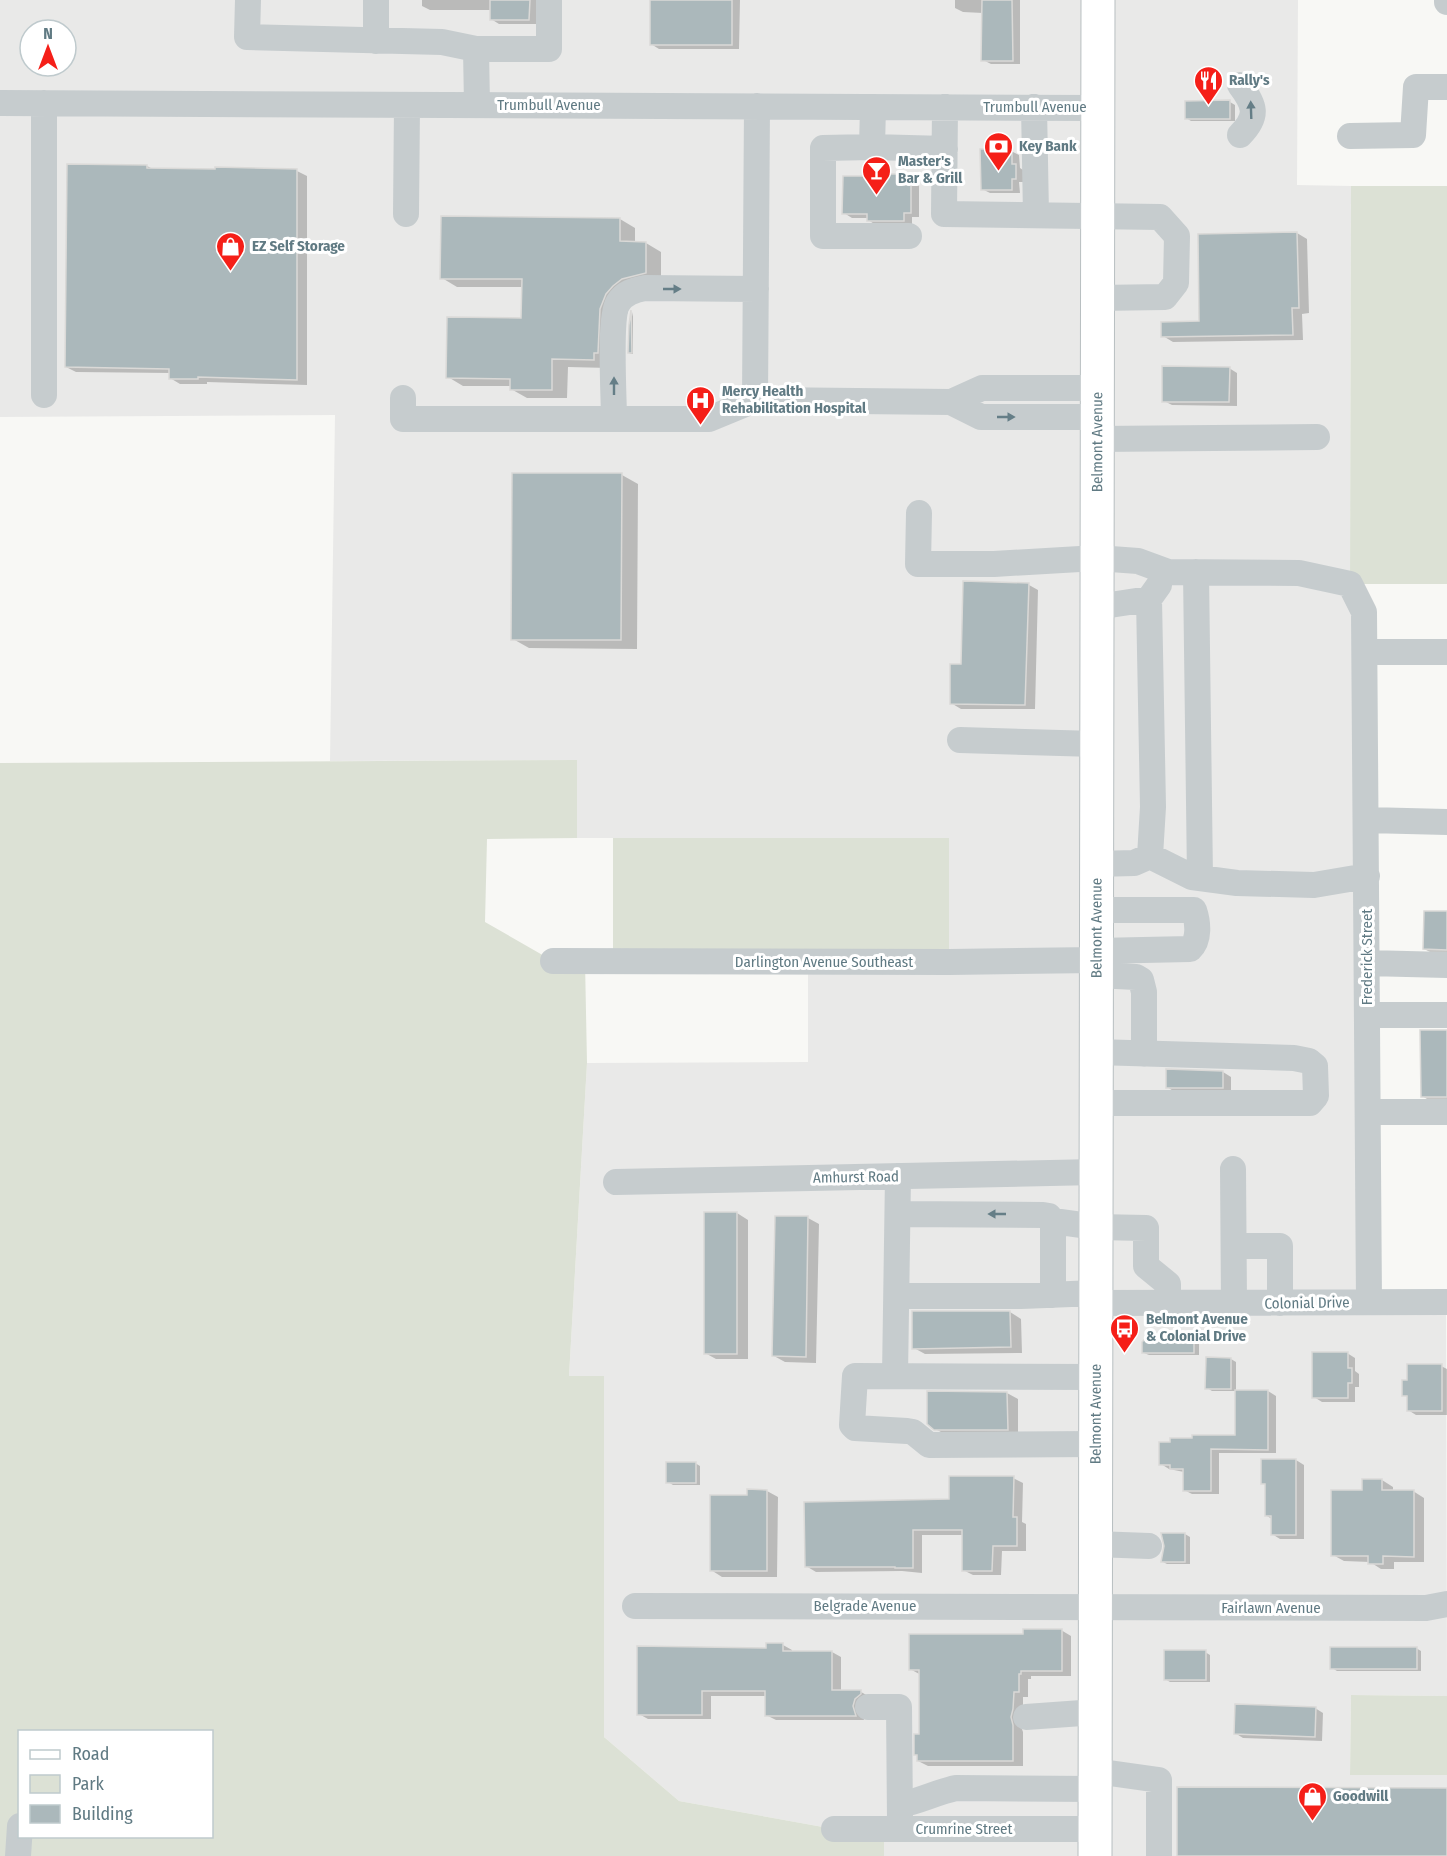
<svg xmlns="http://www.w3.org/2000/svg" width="1447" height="1856" viewBox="0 0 1447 1856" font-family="'Fira Sans Condensed',sans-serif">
  <rect width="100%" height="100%" fill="#f8f8f5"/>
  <!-- built -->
  <path fill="#e9e9e8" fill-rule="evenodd" d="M0,0H1298L1297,185L1351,186L1350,584L1364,612L1369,1301L1446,1302L1447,1696L1351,1695L1350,1774L1447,1775V1856H884V1829H834L679,1801L604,1737V1376H569L587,1063L808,1062V961L948,838H577L576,760L330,761L335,415L0,417ZM30,30H66V66H30Z"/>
  <!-- green -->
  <path fill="#dce1d5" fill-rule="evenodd" d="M1351,186H1447V584H1350Z
    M577,760V838L487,839L485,922L553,961H585L587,1063L569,1376H604V1737L679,1801L834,1829H884V1856H0V763ZM20,1732H212V1836H20Z
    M613,838H949V962L613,961Z
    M1351,1695L1447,1696V1775H1350Z"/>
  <!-- shadow -->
  <path fill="#0003" d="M422,0H537V24H499L491,19V10H430L422,6Z
    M652,0H740L739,49H659L651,44Z
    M955,0H1020V64H991L983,60V13L963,12L955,8Z
    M1230,102L1235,105V121H1191L1186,118Z
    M1011,151L1019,155L1020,168L1023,170V182H1019L1020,193H990L982,189Z
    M147,166L153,169L297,171L307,176V385L207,382V384H180L170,378V373L76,372L66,367Z
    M911,176L919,180V217H912V225H876L868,220V218H852L844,213Z
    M620,219L635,228V243H646L661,252V281L635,290L609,368L568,367L567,398H527L511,389V386H463L448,377L523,320V287H457L442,278Z
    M1297,233L1307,239L1309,313L1302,314L1303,340L1173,342L1163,336L1201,323Z
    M633,312V354H631L629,353L630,326Z
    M1229,368L1237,373V406L1172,405L1164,401Z
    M622,475L638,484L637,649L529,648L513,639Z
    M1029,585L1038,590L1035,709H961L951,703L962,665Z
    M1447,913V954L1432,953L1424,949Z
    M1447,1032V1099H1427L1422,1096Z
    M1223,1072L1231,1077V1092H1175L1167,1087Z
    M737,1213L748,1220V1359H716L705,1353Z
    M777,1217L808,1218L819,1224L816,1363L785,1362L774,1356Z
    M1010,1312L1021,1319L1022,1353L925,1354L914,1348Z
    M1194,1338L1199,1341V1355H1149L1144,1353Z
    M1347,1353L1355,1358V1371L1359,1374V1387H1355V1402H1322L1314,1397Z
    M1207,1359H1231L1236,1362V1391H1268L1276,1396V1453H1219V1494H1192L1184,1490V1472L1169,1469L1161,1464L1237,1436V1391H1212L1207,1388Z
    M1441,1366L1447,1369V1415H1416L1408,1410V1397L1404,1395Z
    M1007,1393L1018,1399V1435H947L935,1429Z
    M1296,1460L1304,1465V1539H1280L1272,1534V1519L1267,1516V1486L1262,1483Z
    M695,1463L700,1466V1485H673L668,1482Z
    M1013,1478L1023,1483L1022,1522L1026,1524V1551H1002L1001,1575H973L963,1570L964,1535H922V1573L902,1571L816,1572L806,1566L951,1501Z
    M1382,1480L1393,1487V1491H1413L1424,1498V1562H1394V1569H1381L1370,1562L1344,1561L1333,1555L1364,1491Z
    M767,1491L778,1497L777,1577H722L711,1570L749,1497Z
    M1185,1534L1190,1537V1564H1167L1163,1562Z
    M1061,1630L1071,1636V1676H1031V1679H1028V1697H1023V1715L1020,1724L1023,1732V1766H928L918,1761L921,1736V1675L910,1669L1025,1636Z
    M783,1645L792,1650V1652H832L841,1657V1692H861L870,1697L862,1712L864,1720H776L766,1715V1696H711V1719H648L639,1714L768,1650Z
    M1416,1648L1421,1651V1671H1337L1332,1668Z
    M1205,1652L1210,1655V1682H1170L1165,1679Z
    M1315,1708L1323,1713L1322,1741L1243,1738L1235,1733Z"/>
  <!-- building -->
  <path fill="#abb8bb" stroke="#dad9d7" stroke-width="1.5" d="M490,0H530L529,20H490Z
    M650,0H732V45H650Z
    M982,0H1012L1013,61H981Z
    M1230,100V119H1185V101Z
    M980,149H1012V164H1016V179H1012V190H981Z
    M67,164L147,165V168L215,169V167L297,169V380L198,377V379H169V369L65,367Z
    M889,174H911V213H904V221H867V214H842L843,176H889Z
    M441,216L620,218V241L646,242V273L622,279L613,286L606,294L600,309L598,353H594V360L552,359V390H510V379L446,378L447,317L521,318L522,279H440Z
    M1297,232L1299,308H1292L1293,335L1161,337V322L1199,321L1198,234Z
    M631,310L632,353H628L629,325Z
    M1162,366L1230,367L1229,402H1162Z
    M512,473H622L621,640H511Z
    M963,581L1029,583L1025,705L950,704V664H961Z
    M1424,911H1447V950L1423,949Z
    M1420,1030H1447V1097H1421Z
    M1166,1069L1223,1071V1088H1166Z
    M704,1212H737V1354H704Z
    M775,1216H808L806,1357L772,1356Z
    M912,1311H1010L1011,1347L912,1349Z
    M1147,1337H1194V1353H1142V1342Z
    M1312,1352H1348V1368H1352V1383H1348V1398H1312Z
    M1206,1357L1231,1358V1389H1205Z
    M1407,1364H1442V1411H1407V1396H1402V1380H1407Z
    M1235,1390H1268V1450L1211,1449V1491H1183V1469H1170V1465H1159V1442H1170V1438H1192V1435H1235Z
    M927,1391L1007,1392L1008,1430H934L927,1424Z
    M1261,1459H1296V1535H1271V1516H1265V1484H1261Z
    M666,1462H696V1483H666Z
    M949,1476H1014L1013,1517H1017V1546H993L992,1571H962V1530H913V1568H895V1567H805L804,1502L949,1499Z
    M1362,1479H1382V1490H1414V1557L1383,1556V1564H1368V1556H1331V1490H1362Z
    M747,1489L767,1490V1571H710V1495H747Z
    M1161,1533H1185V1562H1161L1164,1546Z
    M1023,1629H1062V1671H1021V1674H1019V1692H1014L1013,1709L1011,1717L1013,1725V1761H917V1755H914V1734H919V1670H909V1634H1023Z
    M766,1643H783V1651H832V1690H861V1694L855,1699L853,1706L856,1716H765V1691H702V1715H637V1646L766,1648Z
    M1330,1647H1417V1669H1330Z
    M1164,1650H1206V1680H1164Z
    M1235,1704L1316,1707L1315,1737L1234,1734Z
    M1177,1787L1447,1788V1856H1177Z"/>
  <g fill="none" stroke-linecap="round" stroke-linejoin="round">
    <defs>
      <g id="major">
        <path id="s1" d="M1095,1856L1098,0"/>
      </g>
    </defs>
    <!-- major casing -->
    <use href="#major" stroke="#b8bfc1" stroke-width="35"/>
    <!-- minor -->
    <path stroke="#c6ccce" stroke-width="26" d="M248,0L247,37L442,42L476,49
      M376,0V41
      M1447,0V2
      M0,103L1098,108
      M477,105L476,49H549V0
      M873,107L872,147L945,149
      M945,107L944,214L1160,217L1177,236L1176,283L1165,297L1097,298
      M1034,107L1036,215
      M1240,135C1259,116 1255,105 1240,85
      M1350,136L1413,135L1416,87H1447
      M872,147L823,148V236H909
      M406,214L407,105
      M44,395V103
      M403,398V419H709L755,400L951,402L982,388H1097
      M755,400L757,106
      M951,402L981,417H1097
      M614,419C614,398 609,317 618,303C624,293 634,290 645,288L756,289
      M1097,439L1317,437
      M919,513L918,564H994L1097,558L1138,561L1168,572L1299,573L1350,584L1364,612L1369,1302
      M1196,572L1200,878
      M1097,607L1149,599L1159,585
      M1365,652H1447
      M960,740L1096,744
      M1367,820L1447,822
      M1150,856L1192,877L1237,883L1314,885L1367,876
      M1096,864L1134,863L1150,856L1153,807L1149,599
      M1096,910H1194C1198,922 1200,940 1190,949L1096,951
      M553,961L949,962L1096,960
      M1367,963L1447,965
      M1096,975L1136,977L1141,980L1144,992V1054
      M1367,1015H1447
      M1096,1052L1294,1058L1309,1061L1315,1066L1316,1096L1310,1103H1096
      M1368,1112H1447
      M1233,1169L1234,1303
      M616,1182L1096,1172
      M898,1214L1043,1215L1049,1216L1053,1221
      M1235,1246H1280V1303
      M1053,1295V1221L1096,1227L1146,1228V1266L1168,1284V1304
      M897,1296H1021L1096,1293
      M1096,1303L1447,1302
      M895,1376L898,1176
      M1096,1377L855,1376L852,1425L855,1428L907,1431L913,1432L929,1445L1096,1444
      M1095,1544L1149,1546
      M635,1606L1426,1608L1447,1604
      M868,1707H899L900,1820
      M1026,1717L1096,1712
      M1095,1771L1159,1780V1856
      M900,1805C920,1801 937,1792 956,1788L1095,1789
      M834,1829H1095
      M18,1856L20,1826"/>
    <!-- major -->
    <use href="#major" stroke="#fff" stroke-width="33"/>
  </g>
  <!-- one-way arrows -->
  <defs><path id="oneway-solid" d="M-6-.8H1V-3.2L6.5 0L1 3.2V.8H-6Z" transform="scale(1.5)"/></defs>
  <g fill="#657e87">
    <use href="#oneway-solid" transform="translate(1251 110) rotate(-92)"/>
    <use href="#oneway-solid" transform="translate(672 289)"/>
    <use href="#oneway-solid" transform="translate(614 386) rotate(-90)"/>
    <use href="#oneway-solid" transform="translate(1006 417)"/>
    <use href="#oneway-solid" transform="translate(997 1214) rotate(180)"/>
  </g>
  <!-- icons -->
  <defs>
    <symbol id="restaurant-pin" viewBox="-11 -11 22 30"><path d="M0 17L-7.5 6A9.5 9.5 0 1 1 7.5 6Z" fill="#f51f18" stroke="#fff"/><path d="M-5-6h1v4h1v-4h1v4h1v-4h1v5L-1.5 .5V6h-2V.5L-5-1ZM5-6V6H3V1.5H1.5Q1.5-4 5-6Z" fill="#fff"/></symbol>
    <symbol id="bank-pin" viewBox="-11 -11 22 30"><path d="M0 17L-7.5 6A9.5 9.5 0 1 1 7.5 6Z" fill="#f51f18" stroke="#fff"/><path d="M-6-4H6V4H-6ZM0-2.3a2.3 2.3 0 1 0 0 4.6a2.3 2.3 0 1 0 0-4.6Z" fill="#fff"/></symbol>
    <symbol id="bar-pin" viewBox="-11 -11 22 30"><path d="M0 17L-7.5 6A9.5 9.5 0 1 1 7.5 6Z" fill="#f51f18" stroke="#fff"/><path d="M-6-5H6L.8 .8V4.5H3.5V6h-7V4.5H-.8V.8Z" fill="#fff"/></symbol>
    <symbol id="shop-pin" viewBox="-11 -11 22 30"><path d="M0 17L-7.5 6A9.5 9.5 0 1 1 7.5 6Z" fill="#f51f18" stroke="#fff"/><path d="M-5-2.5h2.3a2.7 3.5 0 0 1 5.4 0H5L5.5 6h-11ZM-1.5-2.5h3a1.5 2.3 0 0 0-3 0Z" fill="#fff"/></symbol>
    <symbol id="hospital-pin" viewBox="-11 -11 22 30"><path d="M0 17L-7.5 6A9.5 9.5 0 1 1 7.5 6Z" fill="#f51f18" stroke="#fff"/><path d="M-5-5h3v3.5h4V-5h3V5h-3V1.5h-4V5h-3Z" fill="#fff"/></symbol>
    <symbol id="bus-pin" viewBox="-11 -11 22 30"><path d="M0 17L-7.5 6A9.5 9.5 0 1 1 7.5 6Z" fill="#f51f18" stroke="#fff"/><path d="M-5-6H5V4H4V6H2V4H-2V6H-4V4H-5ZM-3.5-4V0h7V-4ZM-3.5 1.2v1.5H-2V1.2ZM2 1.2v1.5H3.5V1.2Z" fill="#fff"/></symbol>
  </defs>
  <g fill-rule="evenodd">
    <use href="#restaurant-pin" x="1192" y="64" width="33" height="45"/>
    <use href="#bank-pin" x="982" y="130" width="33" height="45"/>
    <use href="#bar-pin" x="860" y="154" width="33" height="45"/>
    <use href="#shop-pin" x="214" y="230" width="33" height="45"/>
    <use href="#hospital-pin" x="684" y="384" width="33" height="45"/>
    <use href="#bus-pin" x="1108" y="1312" width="33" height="45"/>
    <use href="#shop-pin" x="1296" y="1780" width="33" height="45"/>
  </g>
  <g text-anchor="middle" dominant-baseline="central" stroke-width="6" stroke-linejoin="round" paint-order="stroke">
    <!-- poi labels -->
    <g font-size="15" font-weight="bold" fill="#607a83" stroke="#fff" text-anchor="start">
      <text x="1229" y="80">Rally's</text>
      <text x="1019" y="146">Key Bank</text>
      <text x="898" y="161">Master's<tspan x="898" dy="17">Bar &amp; Grill</tspan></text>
      <text x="252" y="246">EZ Self Storage</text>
      <text x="722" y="391">Mercy Health<tspan x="722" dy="17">Rehabilitation Hospital</tspan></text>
      <text x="1146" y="1319">Belmont Avenue<tspan x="1146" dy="17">&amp; Colonial Drive</tspan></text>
      <text x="1333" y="1796">Goodwill</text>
    </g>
    <!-- street labels -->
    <g font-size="15" fill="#607a83" stroke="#fff">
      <text x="549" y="105">Trumbull Avenue</text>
      <text x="1035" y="107">Trumbull Avenue</text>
      <text stroke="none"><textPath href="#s1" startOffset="1414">Belmont Avenue</textPath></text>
      <text stroke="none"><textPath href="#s1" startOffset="928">Belmont Avenue</textPath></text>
      <text transform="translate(1367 957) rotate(-90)">Frederick Street</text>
      <text x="824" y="962">Darlington Avenue Southeast</text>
      <text transform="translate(856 1177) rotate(-1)">Amhurst Road</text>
      <text transform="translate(1307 1303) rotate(-1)">Colonial Drive</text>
      <text stroke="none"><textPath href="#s1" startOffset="442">Belmont Avenue</textPath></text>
      <text x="865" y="1606">Belgrade Avenue</text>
      <text x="1271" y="1608">Fairlawn Avenue</text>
      <text x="964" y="1829">Crumrine Street</text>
    </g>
  </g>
  <!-- legend -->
  <rect x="18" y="1730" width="195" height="108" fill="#ffffff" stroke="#bfcacd" stroke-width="1.5"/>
  <rect x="30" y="1750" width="30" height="9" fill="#ffffff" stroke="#bfcacd" stroke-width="1.5"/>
  <text x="72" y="1760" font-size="18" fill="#607a83">Road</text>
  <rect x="30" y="1775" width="30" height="18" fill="#dce1d5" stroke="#bfcacd" stroke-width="1.5"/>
  <text x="72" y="1790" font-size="18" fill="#607a83">Park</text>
  <rect x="30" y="1805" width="30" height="18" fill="#abb8bb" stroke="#bfcacd" stroke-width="1.5"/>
  <text x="72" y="1820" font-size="18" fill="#607a83">Building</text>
  <!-- north arrow -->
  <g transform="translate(48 48)"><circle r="28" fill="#ffffff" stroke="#bfcacd" stroke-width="1.5"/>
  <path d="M0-4.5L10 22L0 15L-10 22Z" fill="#f51f18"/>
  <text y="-9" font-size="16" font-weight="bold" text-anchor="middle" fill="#607a83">N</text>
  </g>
</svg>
